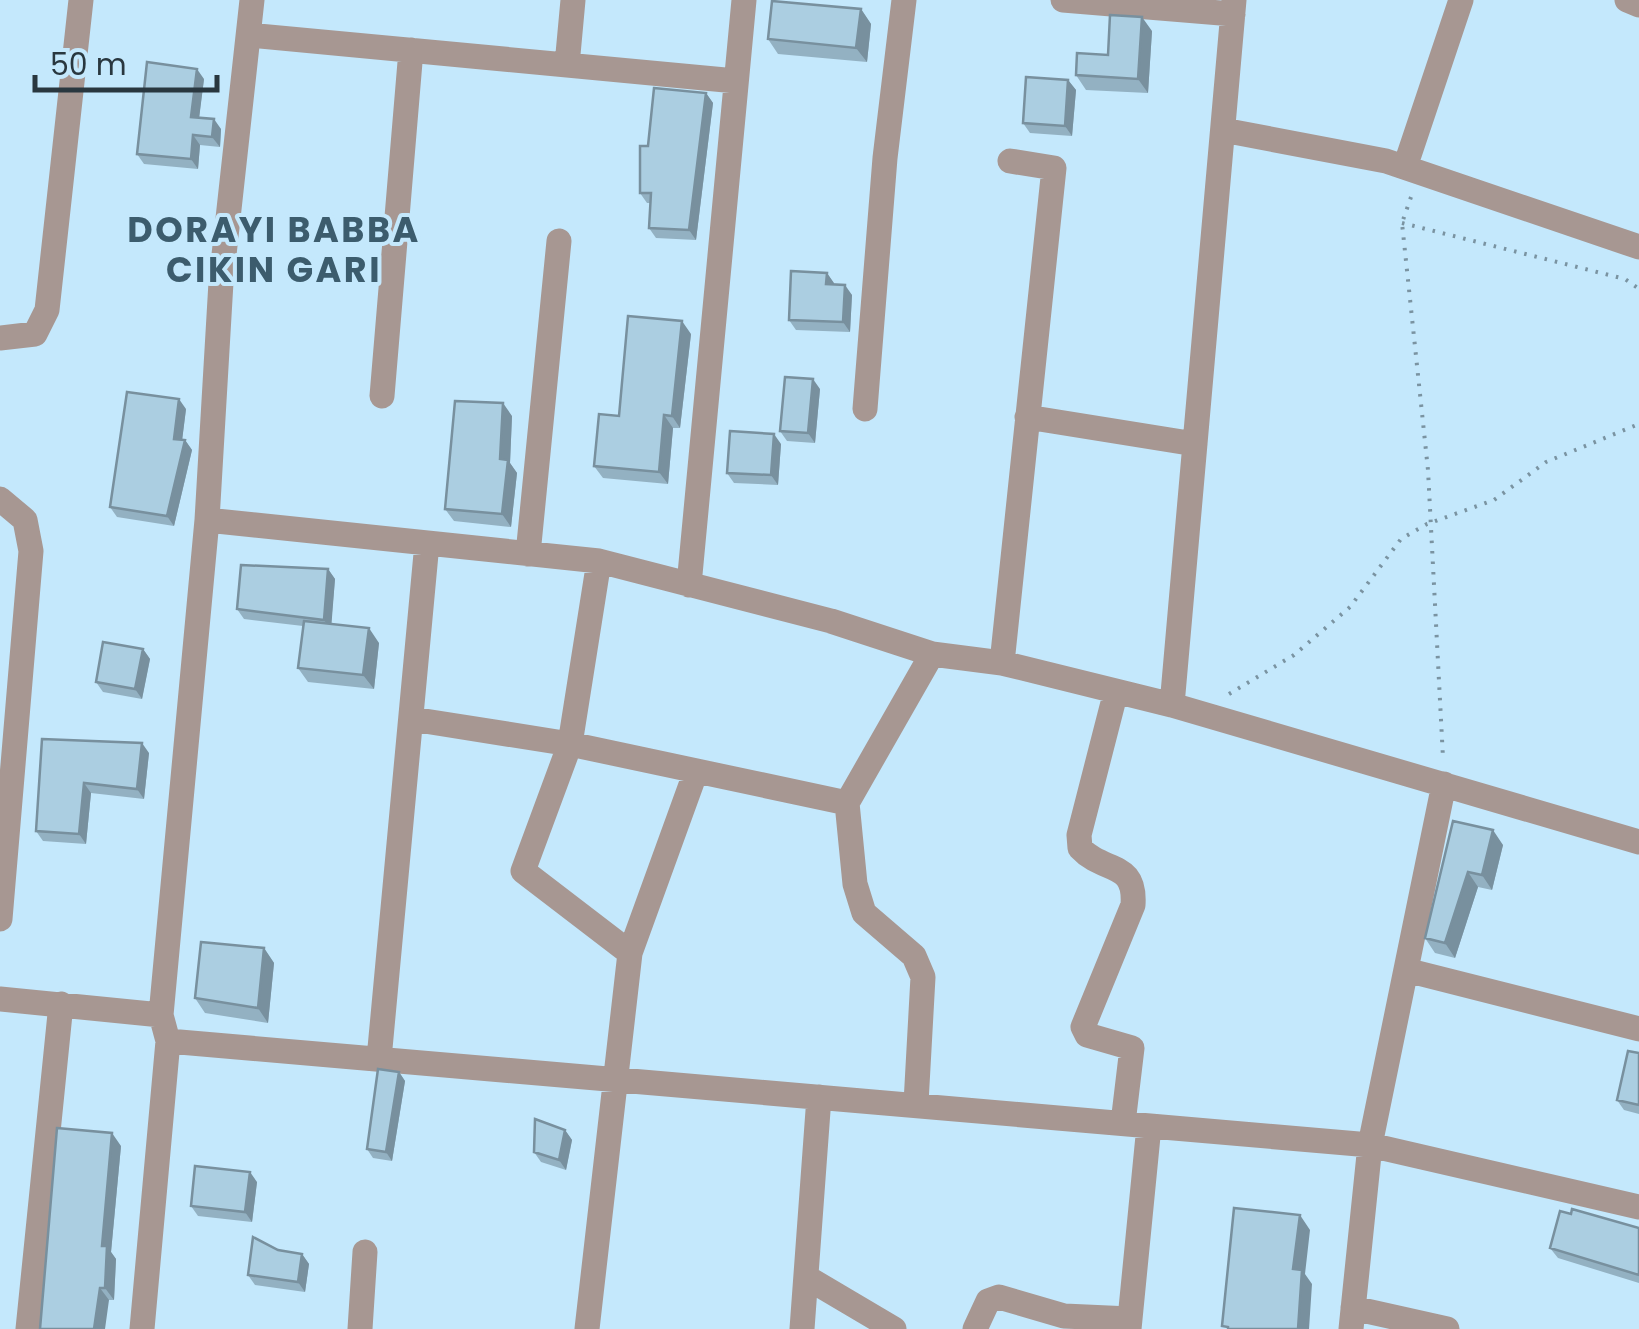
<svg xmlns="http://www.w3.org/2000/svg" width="1639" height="1329" viewBox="0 0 1639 1329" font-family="Poppins,sans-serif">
  <rect width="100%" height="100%" fill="#c4e8fc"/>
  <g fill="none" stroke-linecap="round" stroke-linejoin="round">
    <!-- path -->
    <path stroke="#7a93a1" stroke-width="4" stroke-dasharray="2.5 8" stroke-linecap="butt" d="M1411,197L1402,223L1428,470L1443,758
      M1402,223L1625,279L1639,289
      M1229,694L1294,655L1350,607L1401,539L1427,524L1494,500L1546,462L1639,424"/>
    <!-- minor -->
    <path stroke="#a79792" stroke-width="25" d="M1063,0L1233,14
      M1627,0L1639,5
      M249,35L736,81
      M567,65L573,0
      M1223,130L1386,161L1639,247
      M1405,167L1461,0
      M0,338L35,334L47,310L81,0
      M382,396L411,50
      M865,409L885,158L904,0
      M1027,417L1195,444
      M0,499L25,520L31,551L0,919
      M207,520L599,561L831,621L932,654L1002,663L1172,705L1639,842
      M528,554L559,241
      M599,561L570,744L523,871L630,953
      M689,585L744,0
      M1002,663L1054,168L1010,161
      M1116,691L1079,835L1080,848C1104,874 1136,860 1133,905L1083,1027L1087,1035L1132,1048L1123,1123
      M1172,705L1234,0
      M412,719L570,744L847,803
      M1406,970L1639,1029
      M0,999L161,1015
      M168,1041L1370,1145L1639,1207
      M379,1059L427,543
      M916,1103L923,977L914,956L864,913L855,884L847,803L932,654
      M806,1277L894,1329
      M1353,1308L1447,1329
      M28,1329L61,1004
      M142,1329L168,1041L161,1015L207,520L221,282L252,0
      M360,1329L365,1252
      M587,1329L630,953L696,771
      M802,1329L819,1097
      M975,1329L988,1301L999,1297L1064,1316L1130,1319
      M1129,1329L1149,1126
      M1351,1329L1370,1145L1444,784"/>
  </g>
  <!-- wall -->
  <path fill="#93b1c2" d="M861,9L871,24L867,62L778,54L768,39Z
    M1152,31L1148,93L1086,90L1076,75L1108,55Z
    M204,79L199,117L221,129L220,147L200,145L198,169L144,164L137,154Z
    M1068,80L1076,90L1072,136L1030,133L1023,123Z
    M706,93L713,103L696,240L656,238L649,228L650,203H647L640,193L648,146Z
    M827,273L834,284L852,295L850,332L796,330L789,320Z
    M691,334L680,428H673L668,484L603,478L594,466L619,416Z
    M820,389L815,443L787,441L780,431Z
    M186,409L182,440H185L192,450L174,526L117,517L110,507Z
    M512,416L510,463L517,473L511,527L454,521L445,509Z
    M781,444L778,485L734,483L727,473Z
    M328,569L335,579L331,624L379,643L374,689L308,682L298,668L303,626L244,619L237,609Z
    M143,649L150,659L142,699L103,692L96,682Z
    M42,739L149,753L144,799L91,793L86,844L43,841L36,831Z
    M1453,821L1503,845L1492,890L1478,887L1455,958L1435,953L1425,938Z
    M264,948L274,963L268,1023L205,1013L195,998Z
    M1639,1053V1114L1624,1110L1617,1100Z
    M399,1072L405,1081L392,1161L373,1158L367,1149Z
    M565,1130L572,1140L566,1170L541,1162L534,1152Z
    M121,1146L111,1252L116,1259L114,1300H109L40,1329Z
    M257,1182L252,1222L198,1216L191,1206Z
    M1639,1228V1283L1558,1258L1550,1248Z
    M278,1250L302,1254L309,1264L305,1292L255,1285L248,1275Z"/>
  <!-- shaded-wall -->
  <path fill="#78909e" d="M861,9L871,24L867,62L856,48Z
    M1142,17L1152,31L1148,93L1138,79Z
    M197,69L204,79L198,127L191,117Z
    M1068,80L1076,90L1072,136L1065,126Z
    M706,93L713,103L696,240L689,230Z
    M214,119L221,129L220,147L212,137Z
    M193,135L200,145L198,169L191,159Z
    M827,273L834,283L833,294L826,284Z
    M845,285L852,295L850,332L843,322Z
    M682,321L691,334L680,428L672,416Z
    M813,379L820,389L815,443L808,433Z
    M179,399L186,409L181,449L174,439Z
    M503,403L512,416L510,463L517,473L511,527L502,514L500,459Z
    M664,415L673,428L668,484L659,472Z
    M774,434L781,444L778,485L771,475Z
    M185,440L192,450L174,526L167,516Z
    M328,569L335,579L331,630L324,620Z
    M369,628L379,643L374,689L363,675Z
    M143,649L150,659L142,699L135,689Z
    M142,743L149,753L144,799L137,789Z
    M84,783L91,793L86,844L79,834Z
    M1493,830L1503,845L1492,890L1482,875Z
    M1468,872L1478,887L1455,958L1445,943Z
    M264,948L274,963L268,1023L258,1008Z
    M399,1072L405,1081L392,1161L386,1152Z
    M565,1130L572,1140L566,1170L559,1160Z
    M112,1133L121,1146L111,1252L116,1259L114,1300L105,1288L102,1246Z
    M250,1172L257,1182L252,1222L245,1212Z
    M1300,1215L1310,1230L1305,1274L1312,1284L1309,1329H1298L1293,1269Z
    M302,1254L309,1264L305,1292L298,1282Z
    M100,1288L109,1300L105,1329H94Z"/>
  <!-- building -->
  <path fill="#abcee1" stroke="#78909e" stroke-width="2.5" d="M772,1L861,9L856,48L768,39Z
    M1110,15L1142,17L1138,79L1076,75L1077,53L1108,55Z
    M147,62L197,69L191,117L214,119L212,137L193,135L191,159L137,154Z
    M1026,77L1068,80L1065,126L1023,123Z
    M654,88L706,93L689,230L649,228L651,193H640V146H648Z
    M791,271L827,273L826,284L845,285L843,322L789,320Z
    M628,316L682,321L672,416L664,415L659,472L594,466L599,414L619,416Z
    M785,377L813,379L808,433L780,431Z
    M127,392L179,399L174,439L185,440L167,516L110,507Z
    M455,401L503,403L500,459L508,460L502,514L445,509Z
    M730,431L774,434L771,475L727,473Z
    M241,565L328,569L324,620L237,609Z
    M304,621L369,628L363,675L298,668Z
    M103,642L143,649L135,689L96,682Z
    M42,739L142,743L137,789L84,783L79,834L36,831Z
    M1453,821L1493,830L1482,875L1468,872L1445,943L1425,938Z
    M201,942L264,948L258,1008L195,998Z
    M1628,1051L1639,1053V1105L1617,1100Z
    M378,1069L399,1072L386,1152L367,1149Z
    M535,1119L565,1130L559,1160L534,1152Z
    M57,1128L112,1133L102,1246H107L105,1288H100L94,1329H40Z
    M195,1166L250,1172L245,1212L191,1206Z
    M1234,1208L1300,1215L1293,1269L1302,1270L1298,1329H1228V1327L1222,1326Z
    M1572,1209L1639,1228V1275L1550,1248L1560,1211L1571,1214Z
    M253,1237L278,1250L302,1254L298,1282L248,1275Z"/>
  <g text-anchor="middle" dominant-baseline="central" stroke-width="8" stroke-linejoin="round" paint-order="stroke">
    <!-- district labels -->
    <g font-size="35" font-weight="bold" letter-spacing="2.5" fill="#3c5c6d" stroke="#c4e8fc">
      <text x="274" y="229">DORAYI BABBA<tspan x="274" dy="40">CIKIN GARI</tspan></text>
    </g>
  </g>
  <!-- scale -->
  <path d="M35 75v15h182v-15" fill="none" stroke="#29373f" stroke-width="5"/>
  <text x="50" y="75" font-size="30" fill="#29373f" stroke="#c4e8fc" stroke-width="8" paint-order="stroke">50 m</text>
</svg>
